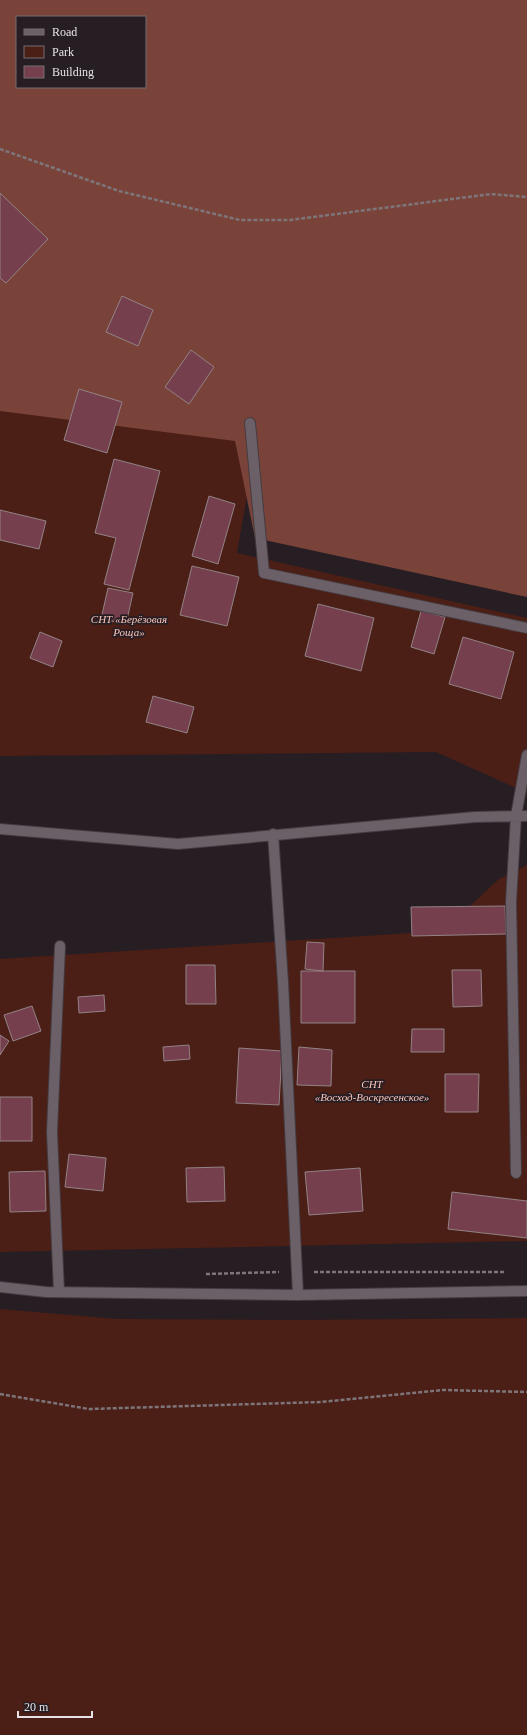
<svg xmlns="http://www.w3.org/2000/svg" width="527" height="1735" viewBox="0 0 527 1735" font-family="Georgia,serif">
  <rect width="100%" height="100%" fill="#271e24"/>
  <!-- green -->
  <path fill="#4b1e16" d="M0,186L268,376L237,553L527,618V793L436,752L0,756Z
    M527,865V1241L0,1252V959L443,931L499,879Z
    M0,1309L117,1319L289,1320L527,1318V1735H0Z"/>
  <!-- forest -->
  <path fill="#7a4339" fill-rule="evenodd" d="M0,0H527V597L255,538L235,441L0,411ZM17,17H145V87H17Z"/>
  <!-- building -->
  <path fill="#763f4d" stroke="#928386" d="M0,193L48,239L6,283L0,278Z
    M122,296L153,310L138,346L106,332Z
    M191,350L214,367L189,404L165,387Z
    M79,389L122,402L107,453L64,440Z
    M114,459L160,471L129,590L104,584L116,538L95,533Z
    M209,496L235,504L218,564L192,556Z
    M0,510L46,521L39,549L0,540Z
    M192,566L239,577L227,626L180,615Z
    M108,588L133,593L126,624L101,619Z
    M318,604L374,618L361,671L305,656Z
    M421,611L445,617L434,654L411,647Z
    M40,632L62,641L53,667L30,658Z
    M463,637L514,652L501,699L449,684Z
    M153,696L194,707L187,733L146,722Z
    M505,906L506,934L412,936L411,907Z
    M307,942L324,943L323,971L305,969Z
    M186,965H215L216,1004H186Z
    M452,970H481L482,1006L453,1007Z
    M301,971H355V1023H301Z
    M104,995L105,1011L79,1013L78,997Z
    M32,1006L41,1031L13,1041L4,1015Z
    M412,1029H444V1052H411Z
    M0,1035L9,1041L0,1055Z
    M189,1045L190,1059L164,1061L163,1047Z
    M299,1047L332,1050L331,1086L297,1085Z
    M239,1048L282,1051L279,1105L236,1103Z
    M445,1074H479L478,1112H445Z
    M0,1097H32V1141H0Z
    M69,1154L106,1158L103,1191L65,1187Z
    M224,1167L225,1201L187,1202L186,1168Z
    M360,1168L363,1211L309,1215L305,1172Z
    M45,1171L46,1211L10,1212L9,1172Z
    M452,1192L527,1201V1238L448,1229Z"/>
  <g fill="none" stroke-linecap="round" stroke-linejoin="round">
    <defs>
      <path id="service" d="M250,423L264,573L527,628
        M0,829L178,844L475,817L527,816
        M273,834L283,982L298,1295
        M516,1173L511,902L516,816L527,755
        M59,1292L52,1132L60,946"/>
      <path id="tertiary" d="M0,1287L46,1292L298,1295L527,1291"/>
    </defs>
    <!-- service casing -->
    <use href="#service" stroke="#443c41" stroke-width="12"/>
    <!-- tertiary casing -->
    <use href="#tertiary" stroke="#443c41" stroke-width="12"/>
    <!-- path -->
    <path stroke="#7d757a" stroke-width="2.5" stroke-dasharray="4 2" stroke-linecap="butt" d="M0,149L119,191L240,220H290L491,194L527,197
      M314,1272H505
      M206,1274L279,1272
      M0,1394L89,1409L321,1402L443,1390L527,1392"/>
    <!-- service -->
    <use href="#service" stroke="#6c6068" stroke-width="10"/>
    <!-- tertiary -->
    <use href="#tertiary" stroke="#6c6068" stroke-width="10"/>
  </g>
  <g text-anchor="middle" dominant-baseline="central" stroke-width="3.5" stroke-linejoin="round" paint-order="stroke">
    <!-- park labels -->
    <g font-size="11" font-style="italic" fill="#fcc6ba" stroke="#271e24">
      <text x="129" y="619">СНТ «Берёзовая<tspan x="129" dy="13">Роща»</tspan></text>
      <text x="372" y="1084">СНТ<tspan x="372" dy="13">«Восход-Воскресенское»</tspan></text>
    </g>
  </g>
  <!-- legend -->
  <rect x="16" y="16" width="130" height="72" fill="#271e24" stroke="#746c71"/>
  <rect x="24" y="29" width="20" height="6" fill="#6c6068" stroke="#746c71"/>
  <text x="52" y="36" font-size="12" fill="#e7e1e5">Road</text>
  <rect x="24" y="46" width="20" height="12" fill="#4b1e16" stroke="#746c71"/>
  <text x="52" y="56" font-size="12" fill="#e7e1e5">Park</text>
  <rect x="24" y="66" width="20" height="12" fill="#763f4d" stroke="#746c71"/>
  <text x="52" y="76" font-size="12" fill="#e7e1e5">Building</text>
  <!-- scale -->
  <path d="M18 1711v6h74v-6" fill="none" stroke="#e7e1e5" stroke-width="2"/>
  <text x="24" y="1711" font-size="12" fill="#e7e1e5" stroke="#271e24" stroke-width="3" paint-order="stroke">20 m</text>
</svg>
